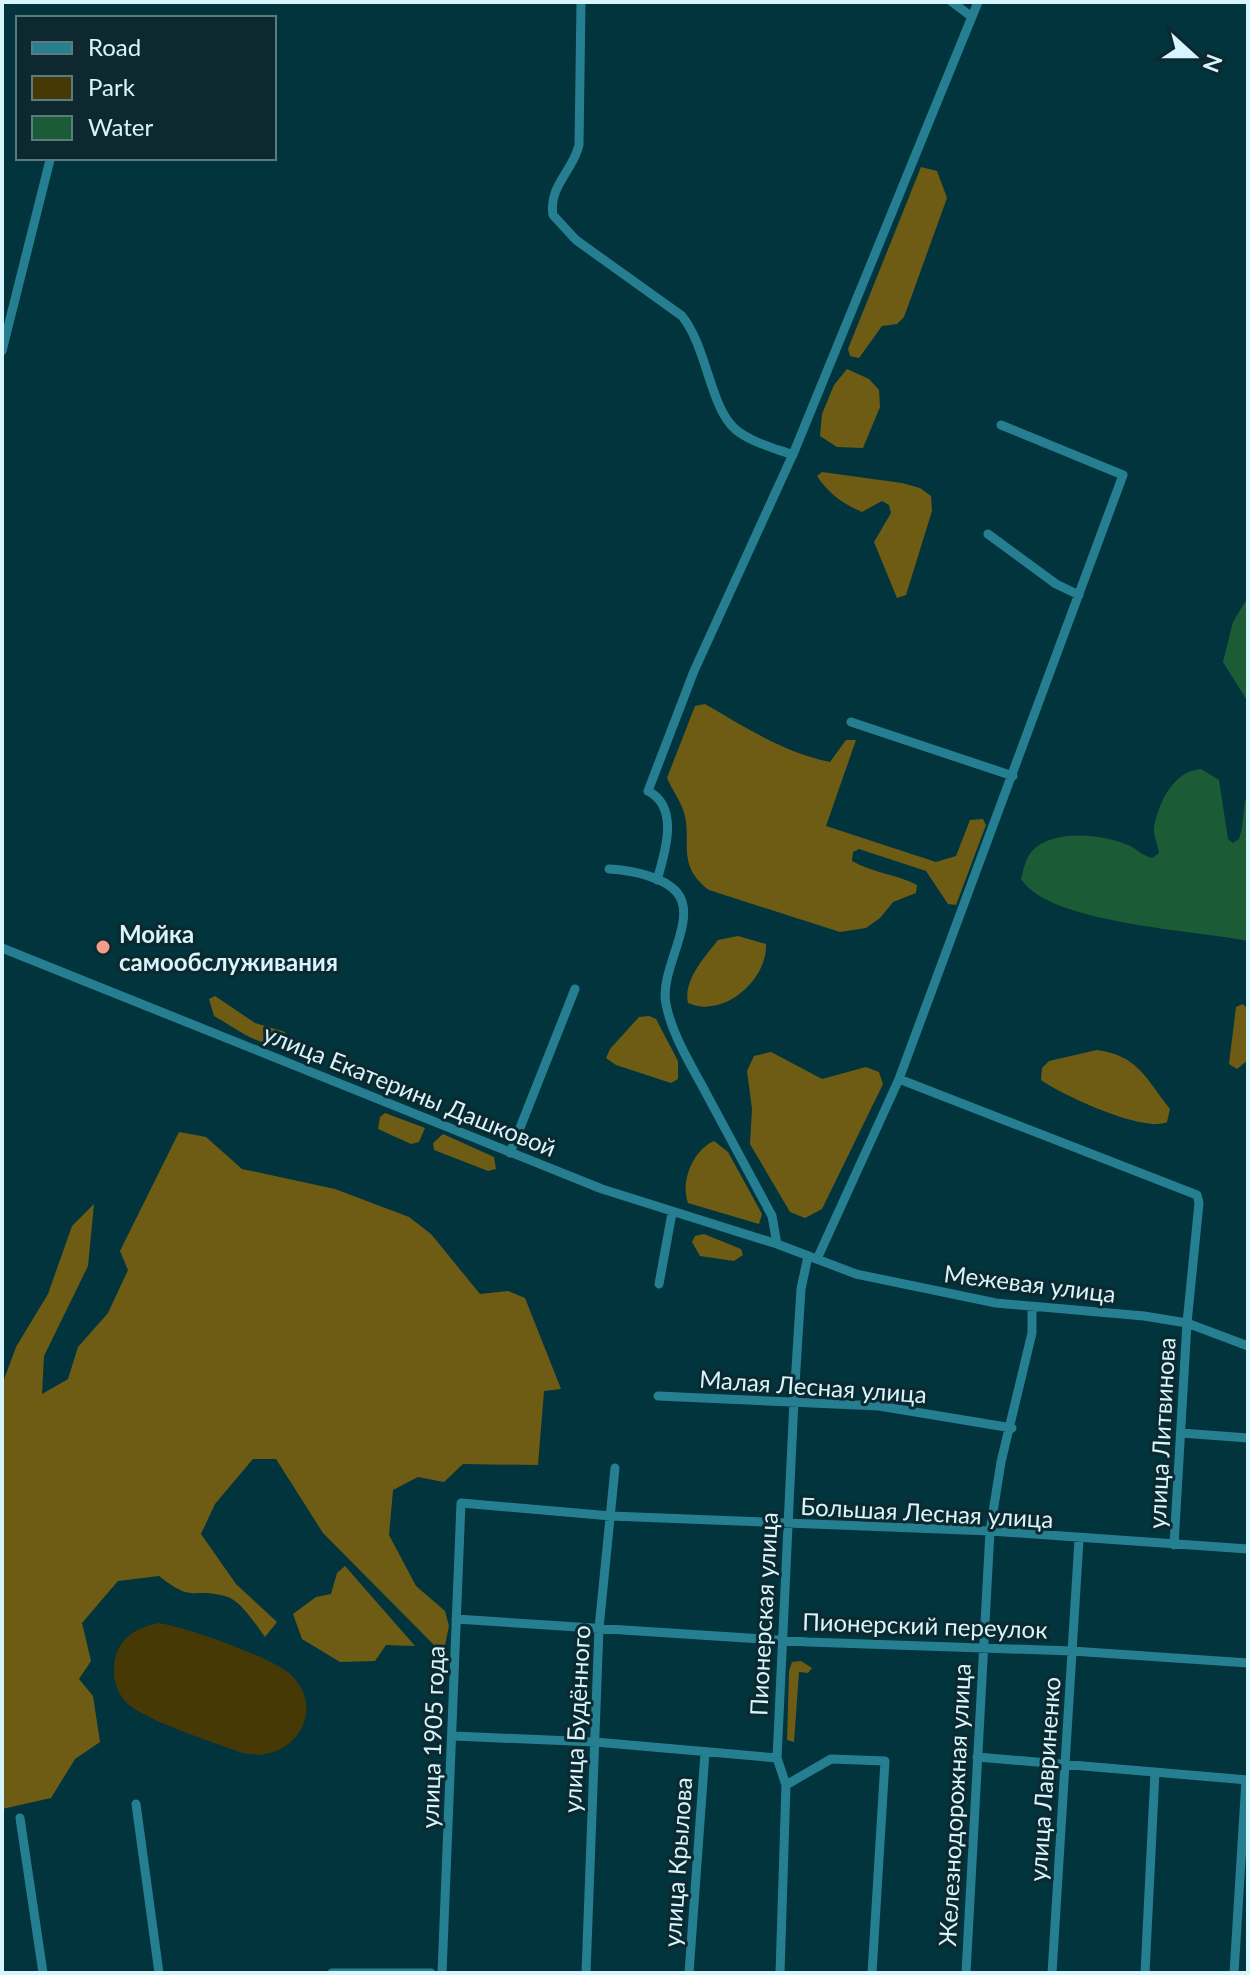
<svg xmlns="http://www.w3.org/2000/svg" width="1250" height="1975" viewBox="0 0 1250 1975" font-family="Lato,sans-serif">
  <rect width="100%" height="100%" fill="#02343d"/>
  <!-- green -->
  <path fill="#463906" d="M159,1623C185,1627 279,1659 294,1678C328,1717 286,1767 240,1752C215,1743 145,1720 128,1704C115,1692 112,1675 115,1659C120,1636 139,1627 159,1623Z"/>
  <!-- forest -->
  <path fill="#6f5c14" d="M921,167L937,171L947,198L904,317L897,324L882,326L859,358L850,356L848,349Z
    M847,369L869,379L879,390L880,407L863,448L837,447L820,436L822,414L834,385Z
    M822,472L902,483L920,488L931,496L932,511L906,595L897,598L874,542L891,513L889,505L882,501L862,512C843,504 828,493 817,476Z
    M705,704C745,727 784,753 830,762L846,740H856L826,826L936,862L956,856L970,820L983,819L986,825L956,905L948,904L926,871L859,849L853,852L852,861C873,873 896,874 917,885L916,893L893,902L880,918L866,928L840,932L709,890C673,863 695,838 682,807C678,797 671,788 667,778L695,706Z
    M738,936L766,944C768,979 724,1019 688,1003C683,980 705,957 718,940Z
    M215,996L255,1023L285,1032L286,1042C264,1052 233,1026 214,1016L209,999Z
    M1243,1004L1248,1010V1060L1237,1069L1229,1064L1236,1007Z
    M649,1016L656,1019L678,1061V1079L671,1083L616,1065L606,1058L610,1049L639,1017Z
    M1097,1050C1139,1056 1145,1078 1170,1109L1167,1122C1144,1133 1062,1095 1041,1080L1042,1068L1049,1061Z
    M771,1052L822,1079L866,1067L879,1072L883,1084L822,1209L805,1218L790,1212L750,1144L752,1109L747,1071L754,1056Z
    M385,1113L425,1128L419,1142L411,1144L378,1129L380,1117Z
    M179,1132L206,1137L242,1169L335,1189L409,1217L431,1234L480,1294L508,1291L525,1298L561,1389L544,1391L538,1465L463,1464L444,1482L418,1477L393,1490L389,1535L416,1586L445,1611L449,1626L445,1645L436,1647L323,1533L276,1459H253L215,1504L201,1534L236,1584L277,1622L265,1637C255,1624 241,1600 225,1596C189,1587 195,1604 159,1576L118,1581L82,1623L91,1661L79,1679L93,1696L100,1742L75,1759L51,1798L2,1809V1385L16,1347L48,1294L72,1226L94,1204L88,1266L44,1356L42,1394L68,1379L78,1347L108,1313L128,1270L120,1251Z
    M443,1134L494,1157L496,1169L488,1171L434,1150L433,1143Z
    M714,1141L728,1152L762,1214L759,1224L688,1203C680,1182 693,1150 714,1141Z
    M704,1234L741,1249L743,1255L734,1261L700,1256L692,1242L695,1236Z
    M345,1566L415,1646L386,1645L375,1661L340,1662L302,1639L293,1614L316,1597L331,1594L337,1573Z
    M801,1661L812,1668L808,1673L799,1672L794,1742L787,1740L789,1671L792,1662Z"/>
  <!-- water -->
  <path fill="#1b5c36" d="M1248,597V702L1223,662L1233,622Z
    M1201,769L1219,780L1228,839L1233,843L1239,839C1245,823 1242,807 1248,790V941C1195,930 1050,924 1021,879C1024,869 1025,858 1033,850C1055,829 1104,834 1130,846C1138,850 1143,856 1152,858L1159,853C1158,845 1153,835 1154,827C1159,801 1174,771 1201,769Z"/>
  <g fill="none" stroke-linecap="round" stroke-linejoin="round">
    <!-- minor -->
    <path stroke="#267f91" stroke-width="9" d="M581,2L579,145C573,171 548,187 553,215L576,240L682,316C707,347 710,407 735,429C750,442 774,448 793,455
      M952,2L972,17
      M2,351L50,160
      M988,534L1056,584L1079,595
      M851,722L1013,776
      M609,869C630,870 669,877 680,897C695,924 659,972 666,1004C672,1035 691,1065 706,1093C728,1134 750,1175 772,1216L777,1244
      M657,880C665,853 680,807 648,791L694,671L794,452L978,2
      M2,948L602,1189L777,1244L856,1274L996,1303L1144,1316L1187,1323L1248,1346
      M899,1079L1197,1195L1199,1203L1187,1323L1174,1545
      M510,1153L575,989
      M817,1259L899,1079L1123,475L1001,425
      M659,1284L672,1213
      M658,1396L879,1406L1012,1428
      M1181,1433L1248,1438
      M456,1619L808,1642L1072,1651L1248,1663
      M454,1736L595,1742L777,1758
      M977,1757L1248,1780
      M786,1785L831,1759L885,1761L872,1973
      M136,1804L159,1973
      M20,1818L43,1973
      M332,1973H431
      M442,1973L461,1503L611,1516L990,1531L1248,1549
      M586,1973L599,1628L615,1468
      M689,1973L705,1753
      M780,1973L786,1785L777,1758L794,1400L801,1289L808,1256
      M966,1973L990,1531L1001,1462L1032,1333V1308
      M1052,1973L1079,1540
      M1145,1973L1155,1772
      M1234,1973L1246,1780"/>
  </g>
  <!-- markers -->
  <circle fill="#f49e89" stroke="#0d282e" stroke-width="3" cx="103" cy="947" r="8"/>
  <g text-anchor="middle" dominant-baseline="central" stroke-width="6" stroke-linejoin="round" paint-order="stroke">
    <!-- poi labels -->
    <g font-size="24" font-weight="bold" fill="#d6f5fc" stroke="#0d282e" text-anchor="start">
      <text x="119" y="933">Мойка<tspan x="119" dy="28">самообслуживания</tspan></text>
    </g>
    <!-- street labels -->
    <g font-size="24" fill="#d6f5fc" stroke="#0d282e">
      <text transform="translate(410 1090) rotate(22)">улица Екатерины Дашковой</text>
      <text transform="translate(1030 1283) rotate(7)">Межевая улица</text>
      <text transform="translate(813 1386) rotate(4)">Малая Лесная улица</text>
      <text transform="translate(1161 1433) rotate(-87)">улица Литвинова</text>
      <text transform="translate(927 1512) rotate(3)">Большая Лесная улица</text>
      <text transform="translate(763 1614) rotate(-87)">Пионерская улица</text>
      <text transform="translate(925 1625) rotate(2)">Пионерский переулок</text>
      <text transform="translate(576 1719) rotate(-87)">улица Будённого</text>
      <text transform="translate(432 1737) rotate(-88)">улица 1905 года</text>
      <text transform="translate(1044 1779) rotate(-86)">улица Лавриненко</text>
      <text transform="translate(954 1805) rotate(-87)">Железнодорожная улица</text>
      <text transform="translate(677 1862) rotate(-86)">улица Крылова</text>
    </g>
  </g>
  <!-- border -->
  <rect width="1250" height="1975" fill="none" stroke="#d6f5fc" stroke-width="8"/>
  <!-- legend -->
  <rect x="16" y="16" width="260" height="144" fill="#0d282e" stroke="#5d7a80" stroke-width="2"/>
  <rect x="32" y="42" width="40" height="12" fill="#267f91" stroke="#5d7a80" stroke-width="2"/>
  <text x="88" y="56" font-size="24" fill="#d6f5fc">Road</text>
  <rect x="32" y="76" width="40" height="24" fill="#463906" stroke="#5d7a80" stroke-width="2"/>
  <text x="88" y="96" font-size="24" fill="#d6f5fc">Park</text>
  <rect x="32" y="116" width="40" height="24" fill="#1b5c36" stroke="#5d7a80" stroke-width="2"/>
  <text x="88" y="136" font-size="24" fill="#d6f5fc">Water</text>
  <!-- north arrow -->
  <g transform="translate(1194 56) rotate(111)" stroke="#0d282e" stroke-width="6" paint-order="stroke">
  <path d="M0-6L14 30L0 20L-14 30Z" fill="#d6f5fc"/>
  <text y="-12" font-size="22" font-weight="bold" text-anchor="middle" fill="#d6f5fc">N</text>
  </g>
</svg>
